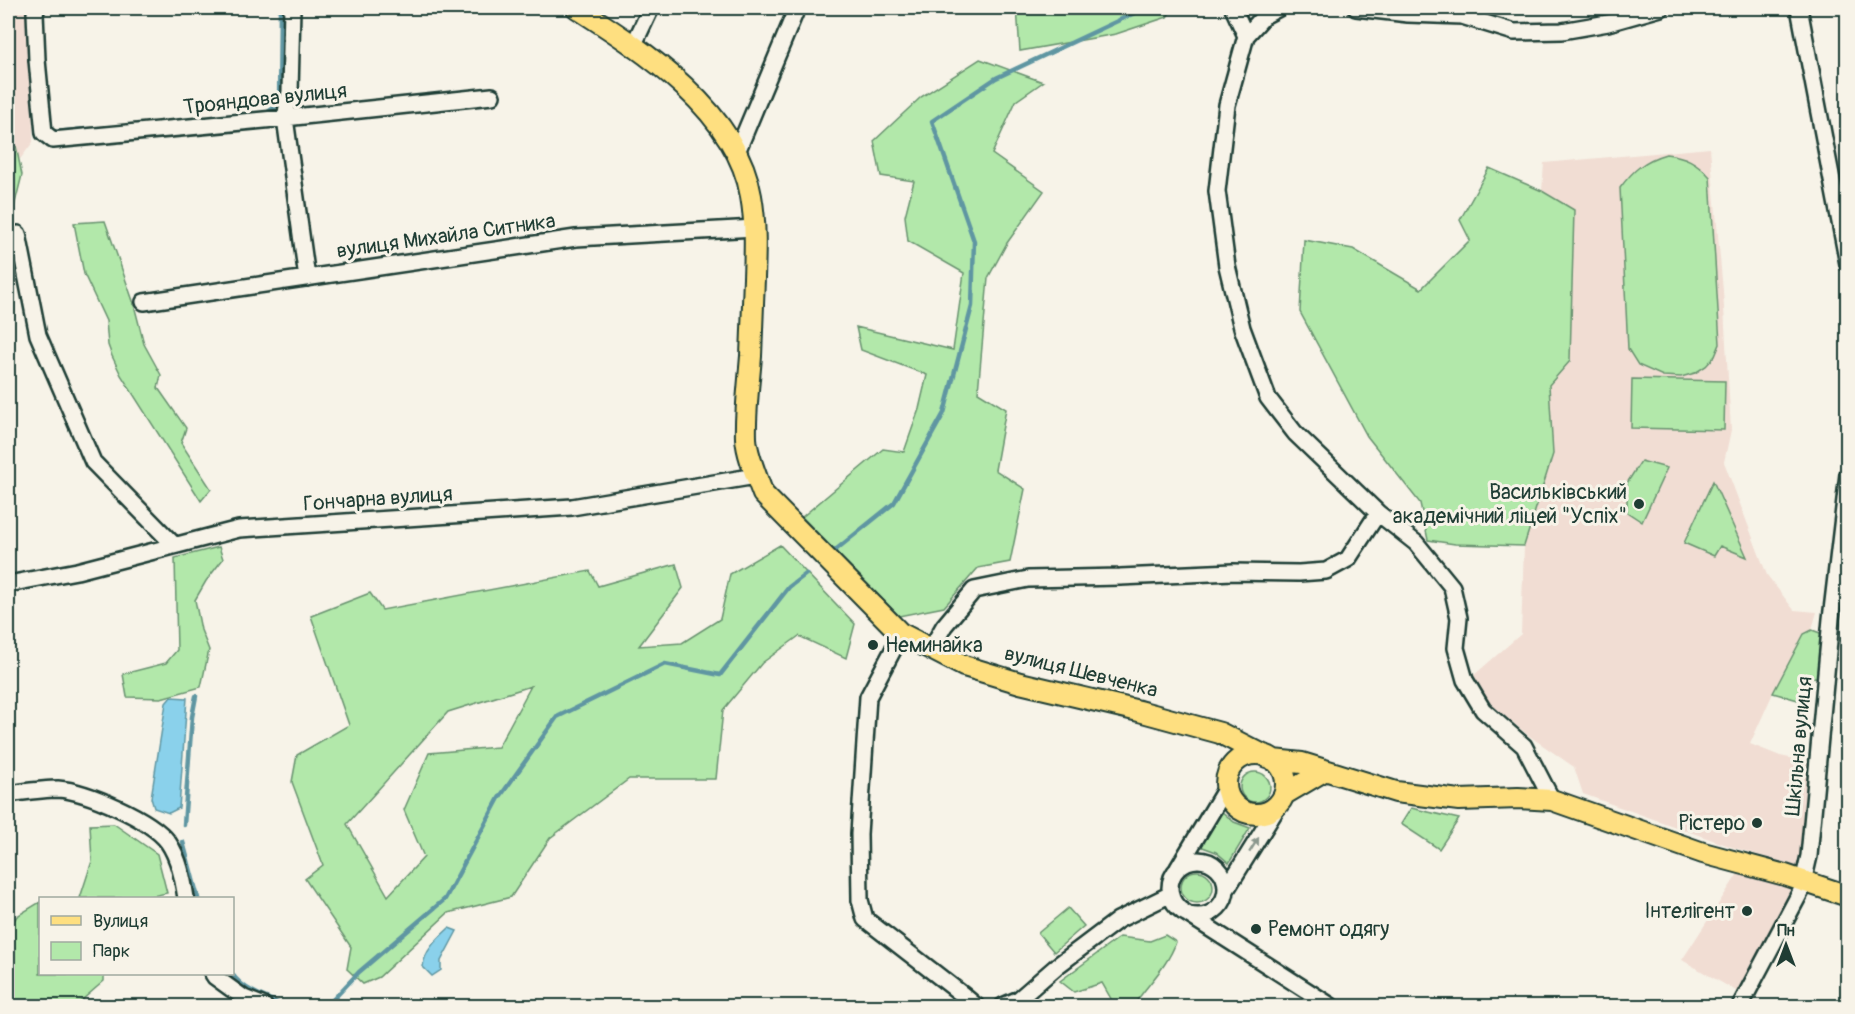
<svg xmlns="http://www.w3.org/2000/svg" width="1855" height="1014" viewBox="0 0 1855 1014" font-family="Pangolin,sans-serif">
  <rect width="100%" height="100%" fill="#f7f3e8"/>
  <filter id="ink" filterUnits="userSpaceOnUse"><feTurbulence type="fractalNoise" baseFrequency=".0167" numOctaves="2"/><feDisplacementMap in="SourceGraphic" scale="12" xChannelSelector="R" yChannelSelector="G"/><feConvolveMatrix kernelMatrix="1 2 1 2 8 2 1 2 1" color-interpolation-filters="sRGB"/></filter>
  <g filter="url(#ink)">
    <!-- built -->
    <path fill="#f1ddd3" d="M8,8H18L31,12L33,142L21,158L8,167Z
      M1710,148L1723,291L1731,430L1724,462L1767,575L1794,610L1817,612L1812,629L1823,634L1822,678L1803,676L1798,700L1773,693L1750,744L1780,756L1814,763L1802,854L1798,867L1732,847L1583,794L1574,767L1528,735L1488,702L1473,676L1521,634L1524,546L1553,454L1549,385L1570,361L1574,211L1542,191L1544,163Z
      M1739,872L1803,882L1745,996L1682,960Z"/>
    <!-- green -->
    <path fill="#b2e8aa" stroke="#68926f" stroke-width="1.5" fill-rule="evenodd" d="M1017,8H1173L1167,17L1116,34L1020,51Z
      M980,59L1043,82L1016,101L992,154L1044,191L1007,243L988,278L978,392L1006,409L995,470L1025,489L1010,562L978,568L944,607L899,616L802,517L883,449L904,452L919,409L927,375L861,350L856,327L953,350L964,273L908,241L905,216L914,181L881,176L874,141L921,97Z
      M16,146L22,175L12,215H8V151Z
      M1666,154C1685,156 1697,162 1710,177L1720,344L1715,356L1706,366L1695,373L1681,377L1663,376L1638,365L1628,349L1620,188C1633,170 1645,160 1666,154Z
      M1489,168L1542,191L1574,210L1570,361L1549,385L1553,454L1524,546L1455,544L1428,540L1420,503L1367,436L1300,312L1304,240L1353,249L1421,289L1470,240L1460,220Z
      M105,221L133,301L144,344L161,375L158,388L186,428L181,443L211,489L201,501L121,375L112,356L108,345L106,321L84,274L74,223Z
      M1632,379L1725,381L1724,430L1631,428Z
      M1641,461L1667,468L1642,522L1627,512V483Z
      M1713,481L1747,557L1720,546L1714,556L1684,543Z
      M780,545L855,624L846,658L799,636L762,663L723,710L716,779H629L550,838L511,897L448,913L379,977L363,984L347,969L351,947L305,879L323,865L292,782L297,755L349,725L311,616L370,593L382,610L590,571L598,586L676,564L683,588L639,646L682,643L720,619L730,574ZM531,686L498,747L429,753L404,810L424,857L388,896L347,824L448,712Z
      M219,547L223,559L206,581L195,600L201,630L209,650L201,687L161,698L127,697L123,674L166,663L177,650L175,558Z
      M1812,630L1823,634L1822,678L1803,676L1798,700L1773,693L1804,634Z
      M1240 787a15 15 0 1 1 30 0a15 15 0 1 1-30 0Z
      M1411,808L1459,819L1439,849L1401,824Z
      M1221,811L1234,822L1250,828L1229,863L1216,852L1200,846Z
      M114,824L157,854L167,893L143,898H80L92,861L90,825Z
      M1181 887a16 16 0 1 1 32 0a16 16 0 1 1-32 0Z
      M40,902V974H104V981L75,1006H8V929L17,916Z
      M1068,908L1084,926L1054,952L1038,933Z
      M1165,935L1176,942C1168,966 1147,985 1133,1006L1114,1004L1102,983L1074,992L1060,981L1120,937L1150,941Z"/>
    <!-- water -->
    <path fill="#8ad1eb" stroke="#5f96a2" stroke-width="1.5" d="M171,697L187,698L179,808L169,813L154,808L151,798L166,703Z
      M449,928L457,931L441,961V970L432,976L423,967C424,951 437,939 449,928Z"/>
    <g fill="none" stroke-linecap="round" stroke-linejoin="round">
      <!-- stream -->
      <path stroke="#5f96a2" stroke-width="4.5" d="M265,114L279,104L280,8
        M56,132L86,129
        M833,552L894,503L944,413L972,306L974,241L932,121L996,78L1145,8
        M184,825L192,717L196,696
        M183,842L198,898
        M232,974C244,991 266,998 285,1006
        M327,1006L359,972L445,899L499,798L557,717L665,664L720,675L789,587L806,574"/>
      <defs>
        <path id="minor" d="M37,8L35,13L37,60L44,133L53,140L285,118L492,96
          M292,8L290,92L285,118L307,278
          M1233,8L1246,36L1227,105L1217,191L1227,266L1242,328L1268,398L1295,433L1378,513L1416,543L1452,587L1459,618L1456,648L1465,680L1483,710L1524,746L1552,800
          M1356,8L1408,14L1462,16L1514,32L1562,31L1608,23L1661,8
          M1799,8L1848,264
          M1246,36L1264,16L1279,8
          M634,44L651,8
          M737,152L797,8
          M18,234L38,335L93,462L174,545
          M144,302L576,238L755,228
          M8,584L77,571L239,529L572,507L756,476
          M900,633L893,650L868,697L859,834L860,900L865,919L963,995L976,1006
          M931,649L944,626L974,590L1028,579L1120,577L1233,572L1299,573L1326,571L1348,559L1378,513
          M8,794C24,792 42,789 58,789C86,791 151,819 168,842C179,858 183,879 186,898
          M1170 888a28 28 0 1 1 56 0a28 28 0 1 1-56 0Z
          M1178,868L1226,788
          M1226,890L1282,800
          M1181,910L1331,1006
          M213,974L215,977L244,998L264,1006
          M1003,1006L1019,999L1057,966L1118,920L1171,894
          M1740,1006L1801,891L1809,856L1831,619L1848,474"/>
        <path id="major" d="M577,8C644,51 737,111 751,196C756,224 755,251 754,278C753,304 752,330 751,356C749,383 745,411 746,438C747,455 757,478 763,494L900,633L964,666L1020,683L1139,711L1220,733L1267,757
          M1226 784a30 30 0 1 1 60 0a30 30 0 1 1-60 0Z
          M1273,760L1302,763L1396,792L1459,800L1518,798L1552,800L1703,853L1785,875L1848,896
          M1285,794L1324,771"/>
      </defs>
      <!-- minor casing -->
      <use href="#minor" stroke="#1f3d34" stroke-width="20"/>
      <!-- major casing -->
      <use href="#major" stroke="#1f3d34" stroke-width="24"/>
      <!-- minor -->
      <use href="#minor" stroke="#f7f3e8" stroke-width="15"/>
      <!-- major -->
      <use href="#major" stroke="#fedf80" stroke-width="20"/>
    </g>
    <!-- one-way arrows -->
    <defs><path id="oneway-solid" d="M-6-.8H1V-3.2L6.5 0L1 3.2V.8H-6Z" transform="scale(1.5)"/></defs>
    <use fill="#8b988e" href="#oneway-solid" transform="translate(1254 845) rotate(-58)"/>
  </g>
  <!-- markers -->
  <g fill="#1f3d34" stroke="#f7f3e8" stroke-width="2">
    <circle cx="1639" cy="504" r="6"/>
    <circle cx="873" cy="645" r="6"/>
    <circle cx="1757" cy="823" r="6"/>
    <circle cx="1747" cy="911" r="6"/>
    <circle cx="1256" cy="929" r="6"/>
  </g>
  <g text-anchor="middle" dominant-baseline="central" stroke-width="6" stroke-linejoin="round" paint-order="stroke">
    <!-- street labels -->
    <g font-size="21" fill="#1f3d34" stroke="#f7f3e8">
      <text transform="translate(265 99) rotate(-6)">Трояндова вулиця</text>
      <text transform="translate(446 236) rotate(-8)">вулиця Михайла Ситника</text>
      <text transform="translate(378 499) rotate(-4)">Гончарна вулиця</text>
      <text transform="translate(1081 672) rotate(14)">вулиця Шевченка</text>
      <text transform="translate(1799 746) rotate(-85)">Шкільна вулиця</text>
    </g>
    <!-- poi labels -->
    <g font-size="21" fill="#1f3d34" stroke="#f7f3e8" text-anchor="end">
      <text x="1627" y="492">Васильківський<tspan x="1627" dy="24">академічний ліцей "Успіх"</tspan></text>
      <text x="885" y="645" text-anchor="start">Неминайка</text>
      <text x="1745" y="823">Рістеро</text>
      <text x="1735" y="911">Інтелігент</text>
      <text x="1268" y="929" text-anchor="start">Ремонт одягу</text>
    </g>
  </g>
  <!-- margin -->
  <rect width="1855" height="1014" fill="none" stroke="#f7f3e8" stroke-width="30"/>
  <rect x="15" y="15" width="1825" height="984" fill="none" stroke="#1f3d34" stroke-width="2" filter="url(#ink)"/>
  <!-- legend -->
  <rect x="39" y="897" width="195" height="78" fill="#f7f3e8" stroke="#a1aaa0" stroke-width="1.5"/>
  <rect x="51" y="916" width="30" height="9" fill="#fedf80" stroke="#a1aaa0" stroke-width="1.5"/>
  <text x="93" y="927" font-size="18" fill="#1f3d34">Вулиця</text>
  <rect x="51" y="942" width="30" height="18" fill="#b2e8aa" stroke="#a1aaa0" stroke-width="1.5"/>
  <text x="93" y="957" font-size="18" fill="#1f3d34">Парк</text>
  <!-- north arrow -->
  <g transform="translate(1786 945)" stroke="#f7f3e8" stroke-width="4.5" paint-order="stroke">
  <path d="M0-4.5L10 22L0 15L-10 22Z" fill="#1f3d34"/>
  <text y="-9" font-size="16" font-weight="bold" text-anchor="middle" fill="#1f3d34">Пн</text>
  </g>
</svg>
